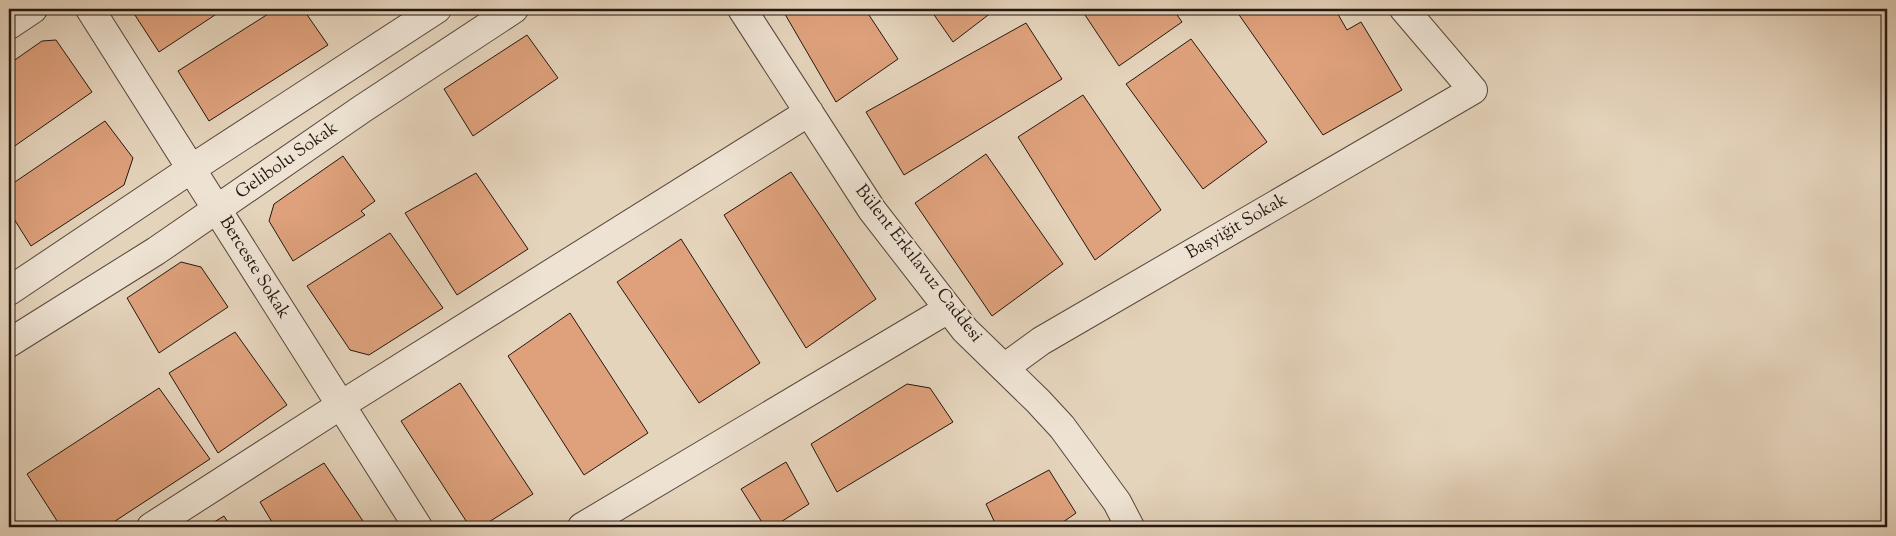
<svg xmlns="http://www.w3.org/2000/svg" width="1896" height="536" viewBox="0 0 1896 536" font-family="'Sorts Mill Goudy',serif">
  <rect width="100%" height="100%" fill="#e5d4bc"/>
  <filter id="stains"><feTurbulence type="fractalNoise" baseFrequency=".004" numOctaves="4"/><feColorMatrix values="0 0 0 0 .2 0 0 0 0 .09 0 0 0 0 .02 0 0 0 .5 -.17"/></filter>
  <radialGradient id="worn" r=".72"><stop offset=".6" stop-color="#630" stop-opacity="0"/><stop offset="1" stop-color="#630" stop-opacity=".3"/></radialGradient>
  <!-- building -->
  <path fill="#dea17c" stroke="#251710" d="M131,9H224L159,52Z
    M276,9H303L328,45L209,121L178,71Z
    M782,9H865L898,59L836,102Z
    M930,9H996L953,42Z
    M1081,9H1173L1182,22L1119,66Z
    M1235,9H1335L1347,30L1361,22L1402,90L1323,135Z
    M1026,23L1062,79L904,175L866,112Z
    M527,35L558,78L473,136L444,89Z
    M1191,39L1267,142L1203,189L1126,84Z
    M56,40L92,92L9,150V64L42,41Z
    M1083,95L1161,210L1095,260L1018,137Z
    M105,121L133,158L124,185L31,246L9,211V186Z
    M986,154L1063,264L992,316L915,203Z
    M343,156L375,201L361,211L365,215L293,261L269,221L274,204Z
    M791,172L876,299L806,348L724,215Z
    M476,173L528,249L457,295L405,213Z
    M390,233L443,308L369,355L350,350L307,286Z
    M681,239L760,363L699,403L617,282Z
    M181,262L201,267L228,307L159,353L127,298Z
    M570,313L648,433L584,475L508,356Z
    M235,332L287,405L218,453L169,373Z
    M460,383L533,494L481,527H470L401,421Z
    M907,384L930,388L953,422L837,492L811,444Z
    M159,388L210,459L106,527H61L27,474Z
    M786,462L809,504L773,527H765L741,489Z
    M324,463L367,527H275L260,502Z
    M1049,470L1076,513L1056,527H997L986,504Z
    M224,516L231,527H206Z"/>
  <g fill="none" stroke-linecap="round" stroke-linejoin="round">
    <defs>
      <path id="street" d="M90,9L418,527
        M742,9L872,210L965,330L1038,401L1062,427L1117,502L1130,527
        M9,25L33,9
        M9,291L191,169L437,9
        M9,343L156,251L362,109L514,9
        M1004,368L1041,341L1473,90L1404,9
        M151,527L341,405L809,112
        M582,527L948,309"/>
    </defs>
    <!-- street casing -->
    <use href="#street" stroke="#55463b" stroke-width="30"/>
    <!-- street -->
    <use href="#street" stroke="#eee3d3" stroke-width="28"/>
  </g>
  <g text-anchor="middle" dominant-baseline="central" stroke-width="4" stroke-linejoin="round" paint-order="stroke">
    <!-- street labels -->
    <g font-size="18" fill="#251710" stroke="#eee3d3">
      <text transform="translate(287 161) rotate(-35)">Gelibolu Sokak</text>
      <text transform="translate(1237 227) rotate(-30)">Başyiğit Sokak</text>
      <text transform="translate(918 264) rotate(52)">Bülent Erkılavuz Caddesi</text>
      <text transform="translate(254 268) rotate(58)">Berceste Sokak</text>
    </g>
  </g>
  <!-- margin -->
  <rect width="1896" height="536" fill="none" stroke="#e5d4bc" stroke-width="30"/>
  <rect x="10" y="10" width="1876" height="516" fill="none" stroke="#251710" stroke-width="2.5"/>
  <rect x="15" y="15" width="1866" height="506" fill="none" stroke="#251710"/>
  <rect width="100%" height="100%" filter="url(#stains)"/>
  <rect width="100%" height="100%" fill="url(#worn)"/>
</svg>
